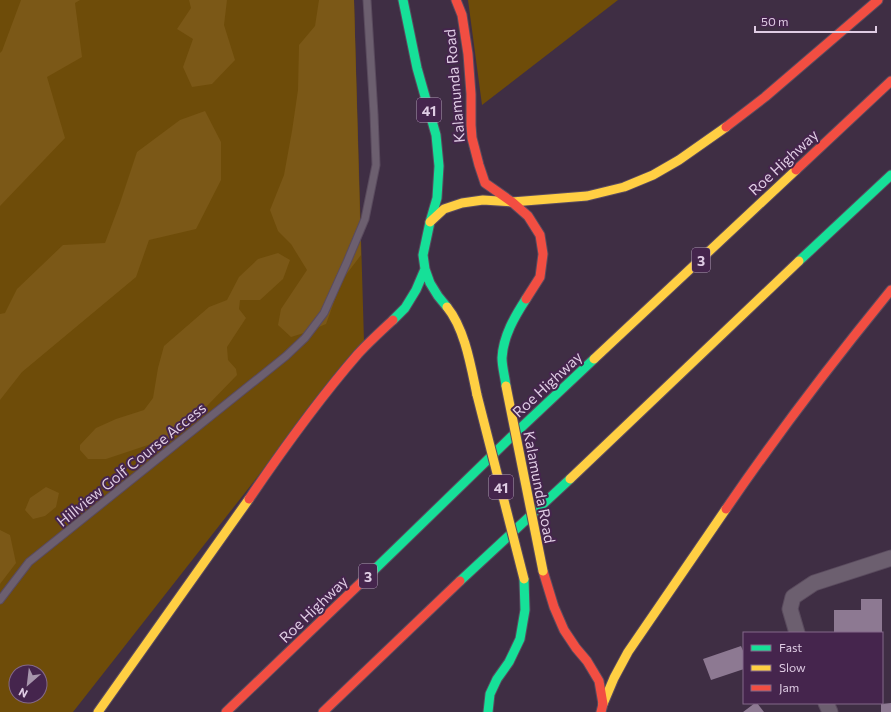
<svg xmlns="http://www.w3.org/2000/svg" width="891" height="712" viewBox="0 0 891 712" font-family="Commissioner,sans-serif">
  <rect width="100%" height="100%" fill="#3f2e44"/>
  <!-- green -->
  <path fill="#6e4c09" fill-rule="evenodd" d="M0,0H354L364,341L73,712H0ZM16,672H40V696H16Z
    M468,0H618L482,105Z"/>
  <!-- forest -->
  <path fill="#7b5817" d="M21,0H80L75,3L82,57L47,77L65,138L0,206V53L2,51Z
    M189,0H227L224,25L235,60L212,84L192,87L183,67L193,39L177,29L191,8Z
    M319,0H354L361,255L342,280L326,324L304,333L291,337L278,325L281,309L307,270L291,244L278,231L270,210L284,175L292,131L298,90L299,45L315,26Z
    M205,111L221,142V180L196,229L149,240L136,277L22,372L0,400V314L5,313L17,289L63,245L105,243L120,203L137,152L180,120Z
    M278,253L290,260L283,279L260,300H240L239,309L246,318L227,347L228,360L236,369L237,375L205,408L175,436L106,459H88L80,450V445L96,428L116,419L144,410L153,398L158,368L164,346L209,307L227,300L239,277L258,259Z
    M46,487L59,493L56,507L45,516L33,519L25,510L30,498Z
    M0,530L10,535L16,563L0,584Z"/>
  <!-- building -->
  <path fill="#8d7992" d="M861,599H882V633H834V610H861Z
    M741,646L744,653V669L711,680L703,659Z
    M755,703H757L764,712H743Z
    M891,703V712H881V704Z"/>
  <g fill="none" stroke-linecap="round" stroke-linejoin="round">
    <defs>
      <path id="lane" d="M0,600L29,562L286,356L305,338L324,313L347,262L365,219L376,165L374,114L367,0"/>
      <path id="street" d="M797,633L790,609L793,597L814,583L891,558
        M826,703L830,712"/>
      <path id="fast" d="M403,0L417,68L436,135L439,166L437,198L430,222L423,255L425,269L430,283L438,296L447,307
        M799,261L891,175
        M393,320L405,308L416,290L425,269
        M506,386C505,377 502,367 502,358C503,336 515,316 526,299
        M373,571L510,438L594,359
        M460,581L570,479
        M488,712L490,694L497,679L509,662L520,639L525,610L524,579"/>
      <path id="slow" d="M512,202L587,196L624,187L653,175L679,160L726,127
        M430,222L444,209L462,203L483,200L512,202
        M447,307C465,329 471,367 477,395
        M594,359L796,170
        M570,479L799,261
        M603,704L614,678L628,652L726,509
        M98,712L249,499"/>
      <path id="jam" d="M456,0L462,15L468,54L471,94V125L472,138L479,165L485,183L512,202L528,216L540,235L543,254L540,277L526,299
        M726,127L765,97L878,0
        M796,170L891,81
        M249,499C283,449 318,400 358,354C369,342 381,331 393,320
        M726,509C778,433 833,361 891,290
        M543,571L554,607L564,630L576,648L587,661L599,681L603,704L601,712
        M226,712L373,571
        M323,712L460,581"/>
    </defs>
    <!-- lane casing -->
    <use href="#lane" stroke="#5a4b5e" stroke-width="9"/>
    <!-- street casing -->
    <use href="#street" stroke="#5a4b5e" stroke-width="17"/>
    <!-- fast casing -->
    <use href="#fast" stroke="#5a4b5e" stroke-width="11"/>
    <!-- slow casing -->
    <use href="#slow" stroke="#5a4b5e" stroke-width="11"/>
    <!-- jam casing -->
    <use href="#jam" stroke="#5a4b5e" stroke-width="11"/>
    <!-- lane -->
    <use href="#lane" stroke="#6c5f6f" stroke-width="7"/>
    <!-- street -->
    <use href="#street" stroke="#6c5f6f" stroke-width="15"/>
    <!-- fast -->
    <use href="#fast" stroke="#16e098" stroke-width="9"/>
    <!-- slow -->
    <use href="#slow" stroke="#ffcf43" stroke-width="9"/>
    <!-- jam -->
    <use href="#jam" stroke="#f24e42" stroke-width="9"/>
    <defs>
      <path id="slow-bridge" d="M506,386L543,571
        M477,395L524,579"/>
    </defs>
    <!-- slow-bridge casing -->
    <use href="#slow-bridge" stroke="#5a4b5e" stroke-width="11" stroke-linecap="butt"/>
    <!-- slow-bridge -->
    <use href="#slow-bridge" stroke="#ffcf43" stroke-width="9"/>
  </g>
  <g text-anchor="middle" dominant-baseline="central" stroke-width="4" stroke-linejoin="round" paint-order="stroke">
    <!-- shield labels -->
    <g fill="#45254d" stroke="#b19ab7" stroke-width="1">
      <rect x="417" y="98" width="24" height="24" rx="3"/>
      <rect x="692" y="248" width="18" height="24" rx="3"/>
      <rect x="489" y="475" width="24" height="24" rx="3"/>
      <rect x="359" y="564" width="18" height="24" rx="3"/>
    </g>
    <g font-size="14" font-weight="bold" fill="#dfcce4">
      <text x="429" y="110">41</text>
      <text x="701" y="260">3</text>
      <text x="501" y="487">41</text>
      <text x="368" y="576">3</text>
    </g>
    <!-- street labels -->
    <g font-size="15" fill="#dfcce4" stroke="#45254d">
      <text transform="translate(454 86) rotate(-95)">Kalamunda Road</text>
      <text transform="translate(783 162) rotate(-43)">Roe Highway</text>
      <text transform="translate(547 384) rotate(-43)">Roe Highway</text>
      <text transform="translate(131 464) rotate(-39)">Hillview Golf Course Access</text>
      <text transform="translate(540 487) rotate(79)">Kalamunda Road</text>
      <text transform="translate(313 609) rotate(-44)">Roe Highway</text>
    </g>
  </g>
  <!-- legend -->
  <rect x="743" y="632" width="140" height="72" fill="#45254d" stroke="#836889"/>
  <rect x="751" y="645" width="20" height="6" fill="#16e098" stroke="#836889"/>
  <text x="779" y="652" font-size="12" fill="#dfcce4">Fast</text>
  <rect x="751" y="665" width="20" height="6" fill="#ffcf43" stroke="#836889"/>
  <text x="779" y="672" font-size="12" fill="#dfcce4">Slow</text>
  <rect x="751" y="685" width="20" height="6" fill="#f24e42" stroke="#836889"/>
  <text x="779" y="692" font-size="12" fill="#dfcce4">Jam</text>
  <!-- north arrow -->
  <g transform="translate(28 684) rotate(208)"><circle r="19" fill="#45254d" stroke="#836889"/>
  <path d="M0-3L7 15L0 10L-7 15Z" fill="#a795ac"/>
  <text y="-6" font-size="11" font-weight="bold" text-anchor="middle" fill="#dfcce4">N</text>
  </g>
  <!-- scale -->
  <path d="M755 26v6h121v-6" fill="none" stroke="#dfcce4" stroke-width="2"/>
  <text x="761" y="26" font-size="12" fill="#dfcce4" stroke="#45254d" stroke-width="3" paint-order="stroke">50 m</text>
</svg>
